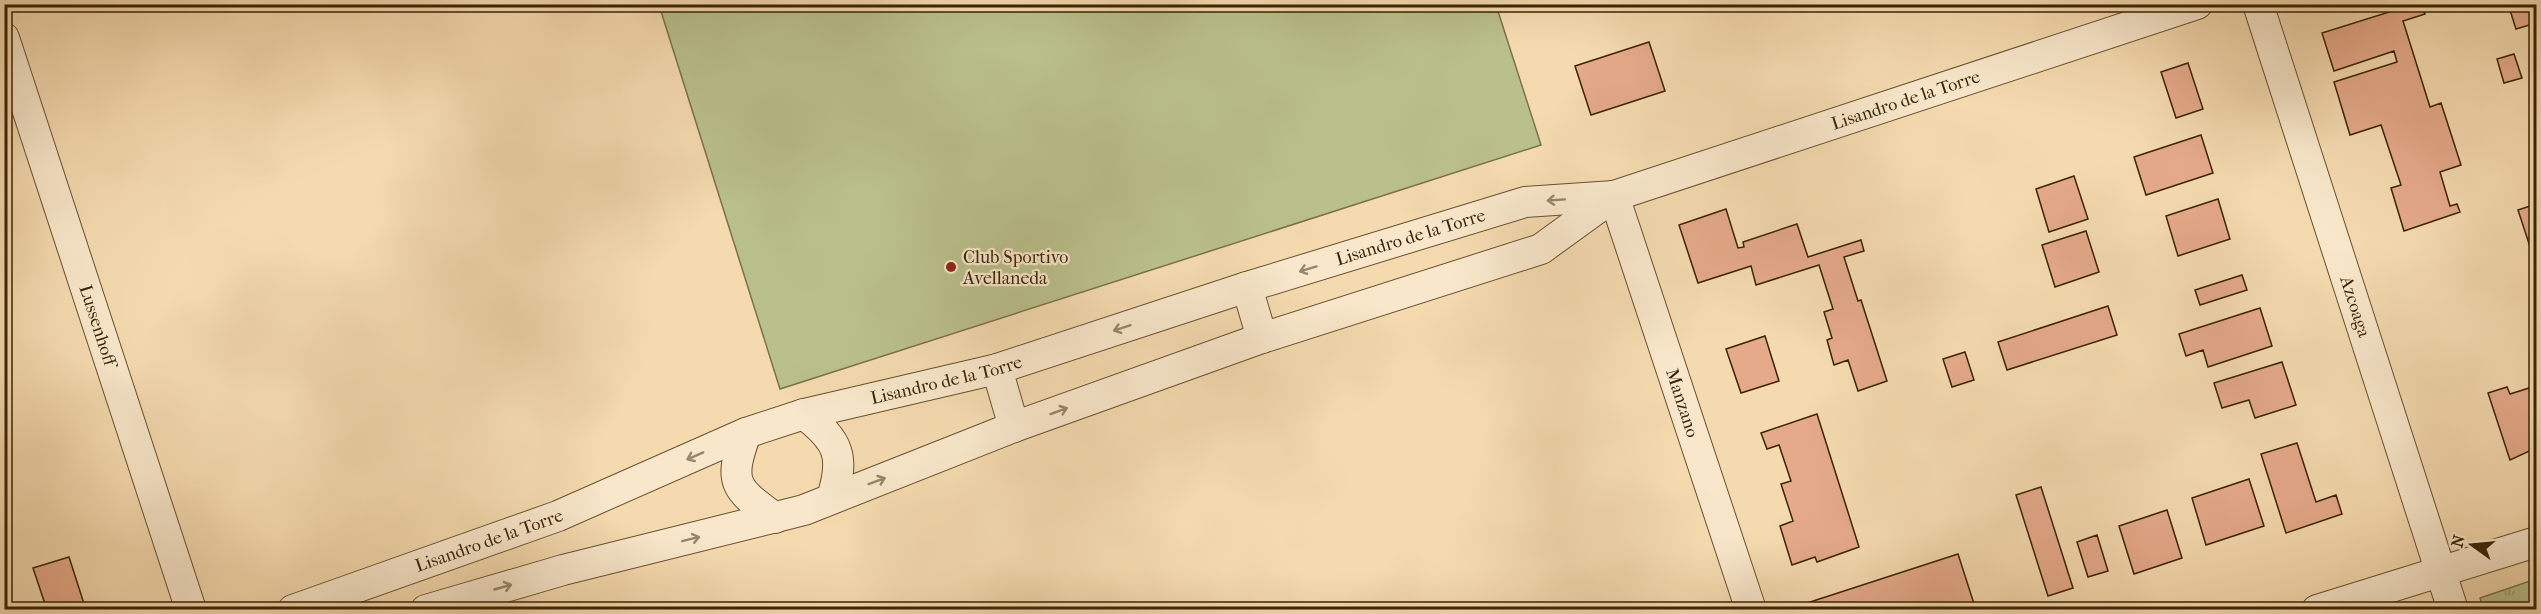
<svg xmlns="http://www.w3.org/2000/svg" width="2541" height="614" viewBox="0 0 2541 614" font-family="'IM FELL French Canon',serif">
  <defs>
    <pattern id="grass-tufts" width="24" height="20" patternUnits="userSpaceOnUse" patternTransform="scale(1.5)"><rect width="24" height="20" fill="#bac08c"/><path d="M3 7l-1-3M5 7V3M7 7l1-3M15 17l-1-3M17 17v-4M19 17l1-3" fill="none" stroke="#989c70"/></pattern>
  </defs>
  <rect width="100%" height="100%" fill="#f5daaf"/>
  <filter id="stains"><feTurbulence type="fractalNoise" baseFrequency=".00333" numOctaves="4"/><feColorMatrix values="0 0 0 0 .2 0 0 0 0 .09 0 0 0 0 .02 0 0 0 .5 -.17"/></filter>
  <radialGradient id="worn" r=".72"><stop offset=".6" stop-color="#630" stop-opacity="0"/><stop offset="1" stop-color="#630" stop-opacity=".3"/></radialGradient>
  <!-- grass -->
  <path fill="url(#grass-tufts)" stroke="#7a7248" stroke-width="1.5" d="M2536,579V609H2483L2480,598Z"/>
  <!-- pitch -->
  <path fill="#bac08c" stroke="#7a7248" stroke-width="1.5" d="M659,5H1496L1541,145L780,389Z"/>
  <!-- building -->
  <path fill="#e5aa8a" stroke="#3a2304" stroke-width="1.5" d="M2401,4H2422L2425,14L2403,21L2430,107L2441,103L2461,165L2440,172L2450,206L2457,204L2460,212L2404,231L2391,188L2401,185L2381,125L2350,135L2334,82L2397,62L2394,51L2334,71L2322,33L2402,8Z
    M2508,4H2536V23L2516,29Z
    M1649,42L1665,91L1591,115L1575,66Z
    M2514,54L2522,78L2504,83L2497,59Z
    M2188,63L2203,109L2176,118L2161,72Z
    M2201,135L2213,173L2146,195L2134,157Z
    M2074,176L2088,219L2049,232L2036,189Z
    M2218,199L2230,239L2178,256L2166,216Z
    M2536,204V265L2518,210Z
    M1726,209L1738,248L1744,247L1743,242L1797,224L1808,257L1861,240L1864,251L1844,257L1858,301L1861,300L1887,381L1858,391L1848,360L1834,365L1827,340L1832,338L1824,312L1833,309L1819,265L1756,285L1751,266L1698,283L1679,225Z
    M2086,231L2099,272L2055,287L2042,245Z
    M2242,275L2247,290L2200,305L2195,290Z
    M2108,306L2117,335L2007,370L1998,342Z
    M2260,308L2272,346L2208,367L2203,350L2186,356L2179,334Z
    M1765,336L1779,381L1741,393L1726,349Z
    M1965,352L1974,380L1952,387L1943,359Z
    M2282,362L2296,405L2255,418L2249,400L2222,408L2214,383Z
    M2507,387L2510,394L2529,388L2536,412V448L2510,460L2488,393Z
    M1817,414L1859,547L1817,562L1815,557L1792,565L1780,526L1793,521L1781,484L1791,481L1779,445L1767,449L1761,433Z
    M2297,443L2316,502L2336,495L2342,514L2286,533L2261,454Z
    M2249,479L2264,526L2206,545L2192,498Z
    M2041,487L2073,588L2048,596L2016,495Z
    M2167,510L2182,558L2134,574L2119,526Z
    M2097,535L2108,571L2088,577L2077,542Z
    M1958,554L1976,610H1809L1807,603Z
    M69,557L86,610H47L33,568Z"/>
  <g fill="none" stroke-linecap="round" stroke-linejoin="round">
    <defs>
      <g id="minor">
        <path id="s1" d="M2258,4L2453,610"/>
        <path id="s2" d="M4,38L191,610"/>
        <path id="s3" d="M1614,196L1751,610"/>
        <path d="M1247,287L1262,338"/>
        <path d="M997,369L1014,427"/>
        <path d="M804,414C839,441 845,456 832,498"/>
        <path d="M746,433C728,483 734,488 775,518"/>
        <path id="s4" d="M293,610L558,516L746,433L804,414L997,369L1247,287L1525,202L1614,196L2197,4"/>
        <path d="M426,610L563,570L804,510L1014,427L1262,338L1541,249L1614,196"/>
        <path d="M2317,610L2536,542"/>
      </g>
    </defs>
    <!-- minor casing -->
    <use href="#minor" stroke="#69512f" stroke-width="32"/>
    <!-- minor -->
    <use href="#minor" stroke="#f8e7cb" stroke-width="30"/>
  </g>
  <!-- one-way arrows -->
  <defs><path id="oneway-shaft" d="M-6 0H5M1.5-3L5.5 0L1.5 3" fill="none" stroke-width="1.6" stroke-linecap="round" stroke-linejoin="round" transform="scale(1.5)"/></defs>
  <g stroke="#998568">
    <use href="#oneway-shaft" transform="translate(1556 200) rotate(176)"/>
    <use href="#oneway-shaft" transform="translate(1308 269) rotate(163)"/>
    <use href="#oneway-shaft" transform="translate(1122 328) rotate(162)"/>
    <use href="#oneway-shaft" transform="translate(1059 411) rotate(-20)"/>
    <use href="#oneway-shaft" transform="translate(695 456) rotate(156)"/>
    <use href="#oneway-shaft" transform="translate(877 481) rotate(-21)"/>
    <use href="#oneway-shaft" transform="translate(691 539) rotate(-14)"/>
    <use href="#oneway-shaft" transform="translate(503 587) rotate(-16)"/>
  </g>
  <!-- markers -->
  <circle fill="#8f2418" stroke="#f8e7cb" stroke-width="2" cx="951" cy="267" r="6"/>
  <g text-anchor="middle" dominant-baseline="central" stroke-width="4.5" stroke-linejoin="round" paint-order="stroke">
    <!-- street labels -->
    <g font-size="18" fill="#3a2304" stroke="#f8e7cb">
      <text stroke="none"><textPath href="#s4" startOffset="1696">Lisandro de la Torre</textPath></text>
      <text stroke="none"><textPath href="#s4" startOffset="1180">Lisandro de la Torre</textPath></text>
      <text stroke="none"><textPath href="#s1" startOffset="318">Azcoaga</textPath></text>
      <text stroke="none"><textPath href="#s2" startOffset="302">Lussenhoff</textPath></text>
      <text stroke="none"><textPath href="#s4" startOffset="694">Lisandro de la Torre</textPath></text>
      <text stroke="none"><textPath href="#s3" startOffset="218">Manzano</textPath></text>
      <text stroke="none"><textPath href="#s4" startOffset="208">Lisandro de la Torre</textPath></text>
    </g>
    <!-- poi labels -->
    <g font-size="18" fill="#3a2304" stroke="#f8e7cb" text-anchor="start">
      <text x="963" y="257">Club Sportivo<tspan x="963" dy="21">Avellaneda</tspan></text>
    </g>
  </g>
  <!-- margin -->
  <rect width="2541" height="614" fill="none" stroke="#f5daaf" stroke-width="24"/>
  <rect x="6" y="6" width="2529" height="602" fill="none" stroke="#3a2304" stroke-width="3"/>
  <rect x="12" y="12" width="2517" height="590" fill="none" stroke="#3a2304" stroke-width="1.5"/>
  <!-- north arrow -->
  <g transform="translate(2472 545) rotate(285)" stroke="#f8e7cb" stroke-width="4.5" paint-order="stroke">
  <path d="M0-4.5L10 22L0 15L-10 22Z" fill="#3a2304"/>
  <text y="-9" font-size="16" font-weight="bold" text-anchor="middle" fill="#3a2304">N</text>
  </g>
  <rect width="100%" height="100%" filter="url(#stains)"/>
  <rect width="100%" height="100%" fill="url(#worn)"/>
</svg>
